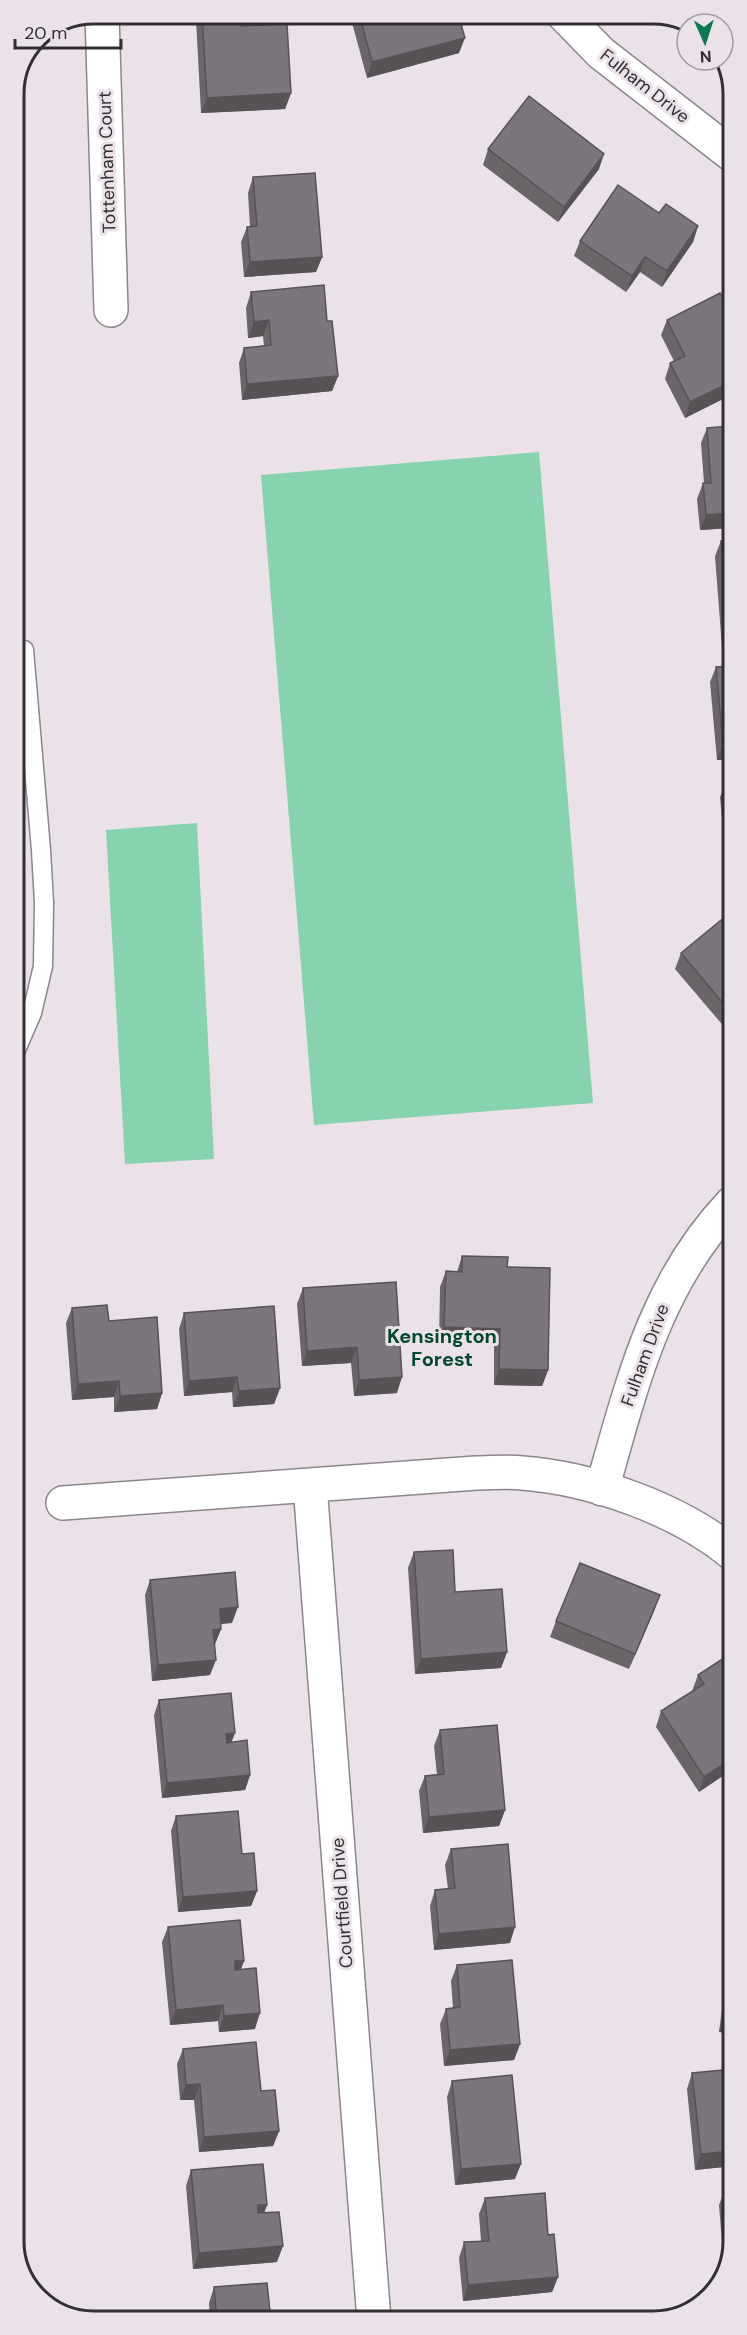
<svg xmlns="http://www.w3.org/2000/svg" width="747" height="2335" viewBox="0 0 747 2335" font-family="'DM Sans',sans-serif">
  <rect width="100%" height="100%" fill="#ebe2e9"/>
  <!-- green -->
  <path fill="#87d3ad" d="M539,452L593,1103L314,1125L261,475Z
    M197,823L214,1159L125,1164L106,830Z"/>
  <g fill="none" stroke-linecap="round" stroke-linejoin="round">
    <defs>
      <path id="service" d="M14,651L24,650L41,850L44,903L43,966L32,1013L15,1052"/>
      <path id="minor" d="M102,14L111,310
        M563,14L601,53L731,154
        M310,1485L374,2320
        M602,1489C632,1384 655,1284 732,1203
        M63,1503L476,1473C491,1473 507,1471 522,1473C591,1478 679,1509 733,1554"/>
    </defs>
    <!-- service casing -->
    <use href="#service" stroke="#8d858c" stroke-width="21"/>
    <!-- minor casing -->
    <use href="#minor" stroke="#8d858c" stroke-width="36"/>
    <!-- service -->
    <use href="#service" stroke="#fff" stroke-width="18"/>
    <!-- minor -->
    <use href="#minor" stroke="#fff" stroke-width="33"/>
  </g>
  <!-- wall -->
  <path fill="#6b656a" d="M199,14H240L241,26L291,93L285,109L201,113L196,20Z
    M353,14H458L459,53L367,78L351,19Z
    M488,149L599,169L558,222L483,165Z
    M253,177L322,257L316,272L244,277L241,242L247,227H250L248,193Z
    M698,226L693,242L662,287L640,272L626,292L574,256L580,241Z
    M251,292L327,321L338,376L332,391L242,400L239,363L244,348L264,346L263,336L248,338L246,308Z
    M731,314V395L685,418L665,379L670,363L674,361L661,335L667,320Z
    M707,428L731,528L700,530L697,499L703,483H704L701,443Z
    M731,540L732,647L722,648L715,556L721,541Z
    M716,667L732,759L717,760L710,682Z
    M732,781V874H727L720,797L726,782Z
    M732,911V1036L675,969L681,953Z
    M462,1256L507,1267L548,1370L542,1386L494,1385V1345L439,1343L440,1287L446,1271L457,1272Z
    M303,1288L397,1393L354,1396L351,1363L302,1366L297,1304Z
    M72,1308L109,1321L162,1393L157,1409L114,1412V1397L72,1400L66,1323Z
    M184,1313L280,1388L274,1404L233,1407L232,1392L184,1396L179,1329Z
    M414,1552L455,1592L507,1652L501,1668L415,1674L408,1568Z
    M150,1580L232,1623L221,1624V1629L215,1644H214L210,1675L152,1681L145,1595Z
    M654,1611L629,1669L550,1637L556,1621Z
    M730,1654L733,1769L699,1792L656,1727L661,1711L692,1691L698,1675Z
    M159,1700L232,1742L250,1775L245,1790L162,1798L154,1715Z
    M440,1730L505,1810L499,1826L423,1833L419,1791L425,1776L437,1775L434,1746Z
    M176,1816L242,1854L257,1891L251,1906L178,1912L171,1831Z
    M451,1849L510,1943L434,1950L430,1906L435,1890L448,1889L445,1865Z
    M168,1927L244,1961L241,1969L255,2029L219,2032L218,2021L170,2025L162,1942Z
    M733,1937V2033L719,2032L730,1947Z
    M457,1965L520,2044L514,2060L444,2066L440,2024L446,2009L453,2008L451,1981Z
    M183,2049L261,2091L279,2131L273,2146L199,2152L194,2100H180L177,2064Z
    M733,2069V2166L695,2170L687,2089L692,2073Z
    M452,2081L515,2179L455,2185L447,2097Z
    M191,2170L267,2205L264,2213L277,2262L193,2269L186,2186Z
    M725,2189L734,2241L724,2268L719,2205Z
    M485,2198L548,2235L558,2277L552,2292L463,2301L459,2258L464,2242L481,2241L479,2214Z
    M214,2287L271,2321H210L209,2303Z"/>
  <!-- shaded-wall -->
  <path fill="#575256" d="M465,38L459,53L367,78L372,62Z
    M291,93L285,109L201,113L207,98Z
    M604,154L599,169L558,222L564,207Z
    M698,226L693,242L662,287L667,271Z
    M322,257L316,272L244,277L250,262Z
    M645,257L640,272L626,292L632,276Z
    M269,320L263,336L248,338L254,322Z
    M338,376L332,391L242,400L247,384Z
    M731,382V395L685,418L690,402Z
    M731,513V528L700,530L706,515Z
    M728,632H732V647L722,648Z
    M723,744H732V759L717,760Z
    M732,860V874H727Z
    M444,1327L500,1329L494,1345L439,1343Z
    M357,1347L351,1363L302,1366L307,1351Z
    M499,1369L548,1370L542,1386L494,1385Z
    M237,1377L232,1392L184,1396L189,1381Z
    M402,1377L397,1393L354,1396L359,1380Z
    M119,1381L114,1397L72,1400L78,1384Z
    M280,1388L274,1404L233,1407L239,1391Z
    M162,1393L157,1409L114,1412L120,1396Z
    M660,1595L654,1611L629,1669L635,1654Z
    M238,1607L232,1623L214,1624L220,1609Z
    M221,1629L215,1644L208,1645L213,1630Z
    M507,1652L501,1668L415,1674L421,1659Z
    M216,1660L210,1675L152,1681L158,1665Z
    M235,1733L229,1749L220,1750L226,1734Z
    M733,1758V1769L699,1792L704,1777Z
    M250,1775L245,1790L162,1798L167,1783Z
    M505,1810L499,1826L423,1833L429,1817Z
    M257,1891L251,1906L178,1912L183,1897Z
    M515,1927L510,1943L434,1950L439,1934Z
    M235,1961H244L238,1976L229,1977Z
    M223,2005L218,2021L170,2025L176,2010Z
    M260,2013L255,2029L219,2032L224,2016Z
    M725,2016L733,2017V2033L719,2032Z
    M520,2044L514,2060L444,2066L450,2050Z
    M200,2084L194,2100H180L186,2085Z
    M279,2131L273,2146L199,2152L204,2137Z
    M733,2151V2166L695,2170L701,2154Z
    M521,2164L515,2179L455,2185L461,2169Z
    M258,2205H267L261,2220L252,2221Z
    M283,2246L277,2262L193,2269L199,2253Z
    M558,2277L552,2292L463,2301L468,2285Z"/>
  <!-- building -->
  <path fill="#7c757b" stroke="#575256" stroke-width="1.5" d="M202,14H240L241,26L287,24L291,93L207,98Z
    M359,14H458L465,38L372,62Z
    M529,96L604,154L564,207L488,149Z
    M315,173L322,257L250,262L247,227L257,226L253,177Z
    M618,185L659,213L666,204L698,226L667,271L645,257L632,276L580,241Z
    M324,285L327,321H332L338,376L247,384L244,348L271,345L269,320L254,322L251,292Z
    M720,293L731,314V382L690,402L670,363L685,356L667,320Z
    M731,426V513L706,515L703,483H711L707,428Z
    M731,540L732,632H728L721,541Z
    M732,666V744H723L716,667Z
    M732,781V852L726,782Z
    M732,911V1014L681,953Z
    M462,1256L508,1257L507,1267L550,1268L548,1370L499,1369L500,1329L444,1327L446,1271L462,1272Z
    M396,1282L402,1377L359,1380L357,1347L307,1351L303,1288Z
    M107,1305L109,1321L157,1317L162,1393L120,1396L119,1381L78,1384L72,1308Z
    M274,1306L280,1388L239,1391L237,1377L189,1381L184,1313Z
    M453,1550L455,1592L502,1589L507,1652L421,1659L414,1552Z
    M580,1563L660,1595L635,1654L556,1621Z
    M235,1572L238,1607L220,1609L221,1629L213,1630L216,1660L158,1665L150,1580Z
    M730,1654L733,1658V1700L729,1702L733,1707V1758L704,1777L661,1711L704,1684L698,1675Z
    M231,1693L235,1733L226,1734L227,1743L247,1740L250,1775L167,1783L159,1700Z
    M497,1725L505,1810L429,1817L425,1776L444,1774L440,1730Z
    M238,1811L242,1854L254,1853L257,1891L183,1897L176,1816Z
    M508,1844L515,1927L439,1934L435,1890L455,1888L451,1849Z
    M240,1920L244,1961H235V1970L256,1968L260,2013L224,2016L223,2005L176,2010L168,1927Z
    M733,1949V2017L725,2016Z
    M512,1960L520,2044L450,2050L446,2009L460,2007L457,1965Z
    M256,2042L261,2091L275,2090L279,2131L204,2137L200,2084L186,2085L183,2049Z
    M733,2069V2151L701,2154L692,2073Z
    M512,2075L521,2164L461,2169L452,2081Z
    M263,2164L267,2205H258V2213L279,2212L283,2246L199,2253L191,2170Z
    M725,2189H733L734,2241L730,2252Z
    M545,2193L548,2235L554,2234L558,2277L468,2285L464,2242L489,2241L485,2198Z
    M267,2283L271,2321H217L214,2287Z
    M561,2312L562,2319L491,2320V2318Z"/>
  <g text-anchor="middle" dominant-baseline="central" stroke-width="6" stroke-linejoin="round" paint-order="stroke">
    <!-- street labels -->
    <g font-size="18" fill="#322e31" stroke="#ebe2e9">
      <text transform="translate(645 86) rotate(38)">Fulham Drive</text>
      <text transform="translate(107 162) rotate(-92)">Tottenham Court</text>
      <text transform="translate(645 1355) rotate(-70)">Fulham Drive</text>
      <text transform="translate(342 1903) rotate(-94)">Courtfield Drive</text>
    </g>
    <!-- neighbourhood labels -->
    <g font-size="20" font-weight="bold" fill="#00482e" stroke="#ebe2e9">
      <text x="442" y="1336">Kensington<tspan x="442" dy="23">Forest</tspan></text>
    </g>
  </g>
  <!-- crop -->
  <path d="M0 0H747V2335H0ZM94 24H653A70 70 0 0 1 723 94V2241A70 70 0 0 1 653 2311H94A70 70 0 0 1 24 2241V94A70 70 0 0 1 94 24Z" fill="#ebe2e9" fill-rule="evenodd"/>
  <path fill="none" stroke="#322e31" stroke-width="3" d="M94 24H653A70 70 0 0 1 723 94V2241A70 70 0 0 1 653 2311H94A70 70 0 0 1 24 2241V94A70 70 0 0 1 94 24Z"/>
  <!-- north arrow -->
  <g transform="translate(705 42) rotate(177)"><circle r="28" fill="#ebe2e9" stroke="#a19a9f" stroke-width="1.5"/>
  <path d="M0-4.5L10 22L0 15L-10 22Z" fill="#0c7751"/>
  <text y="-9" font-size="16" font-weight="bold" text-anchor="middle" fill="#322e31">N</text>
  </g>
  <!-- scale -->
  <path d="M15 39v9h106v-9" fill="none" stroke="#322e31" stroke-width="3"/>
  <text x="24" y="39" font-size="18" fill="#322e31" stroke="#ebe2e9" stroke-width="4.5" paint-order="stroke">20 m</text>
</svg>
